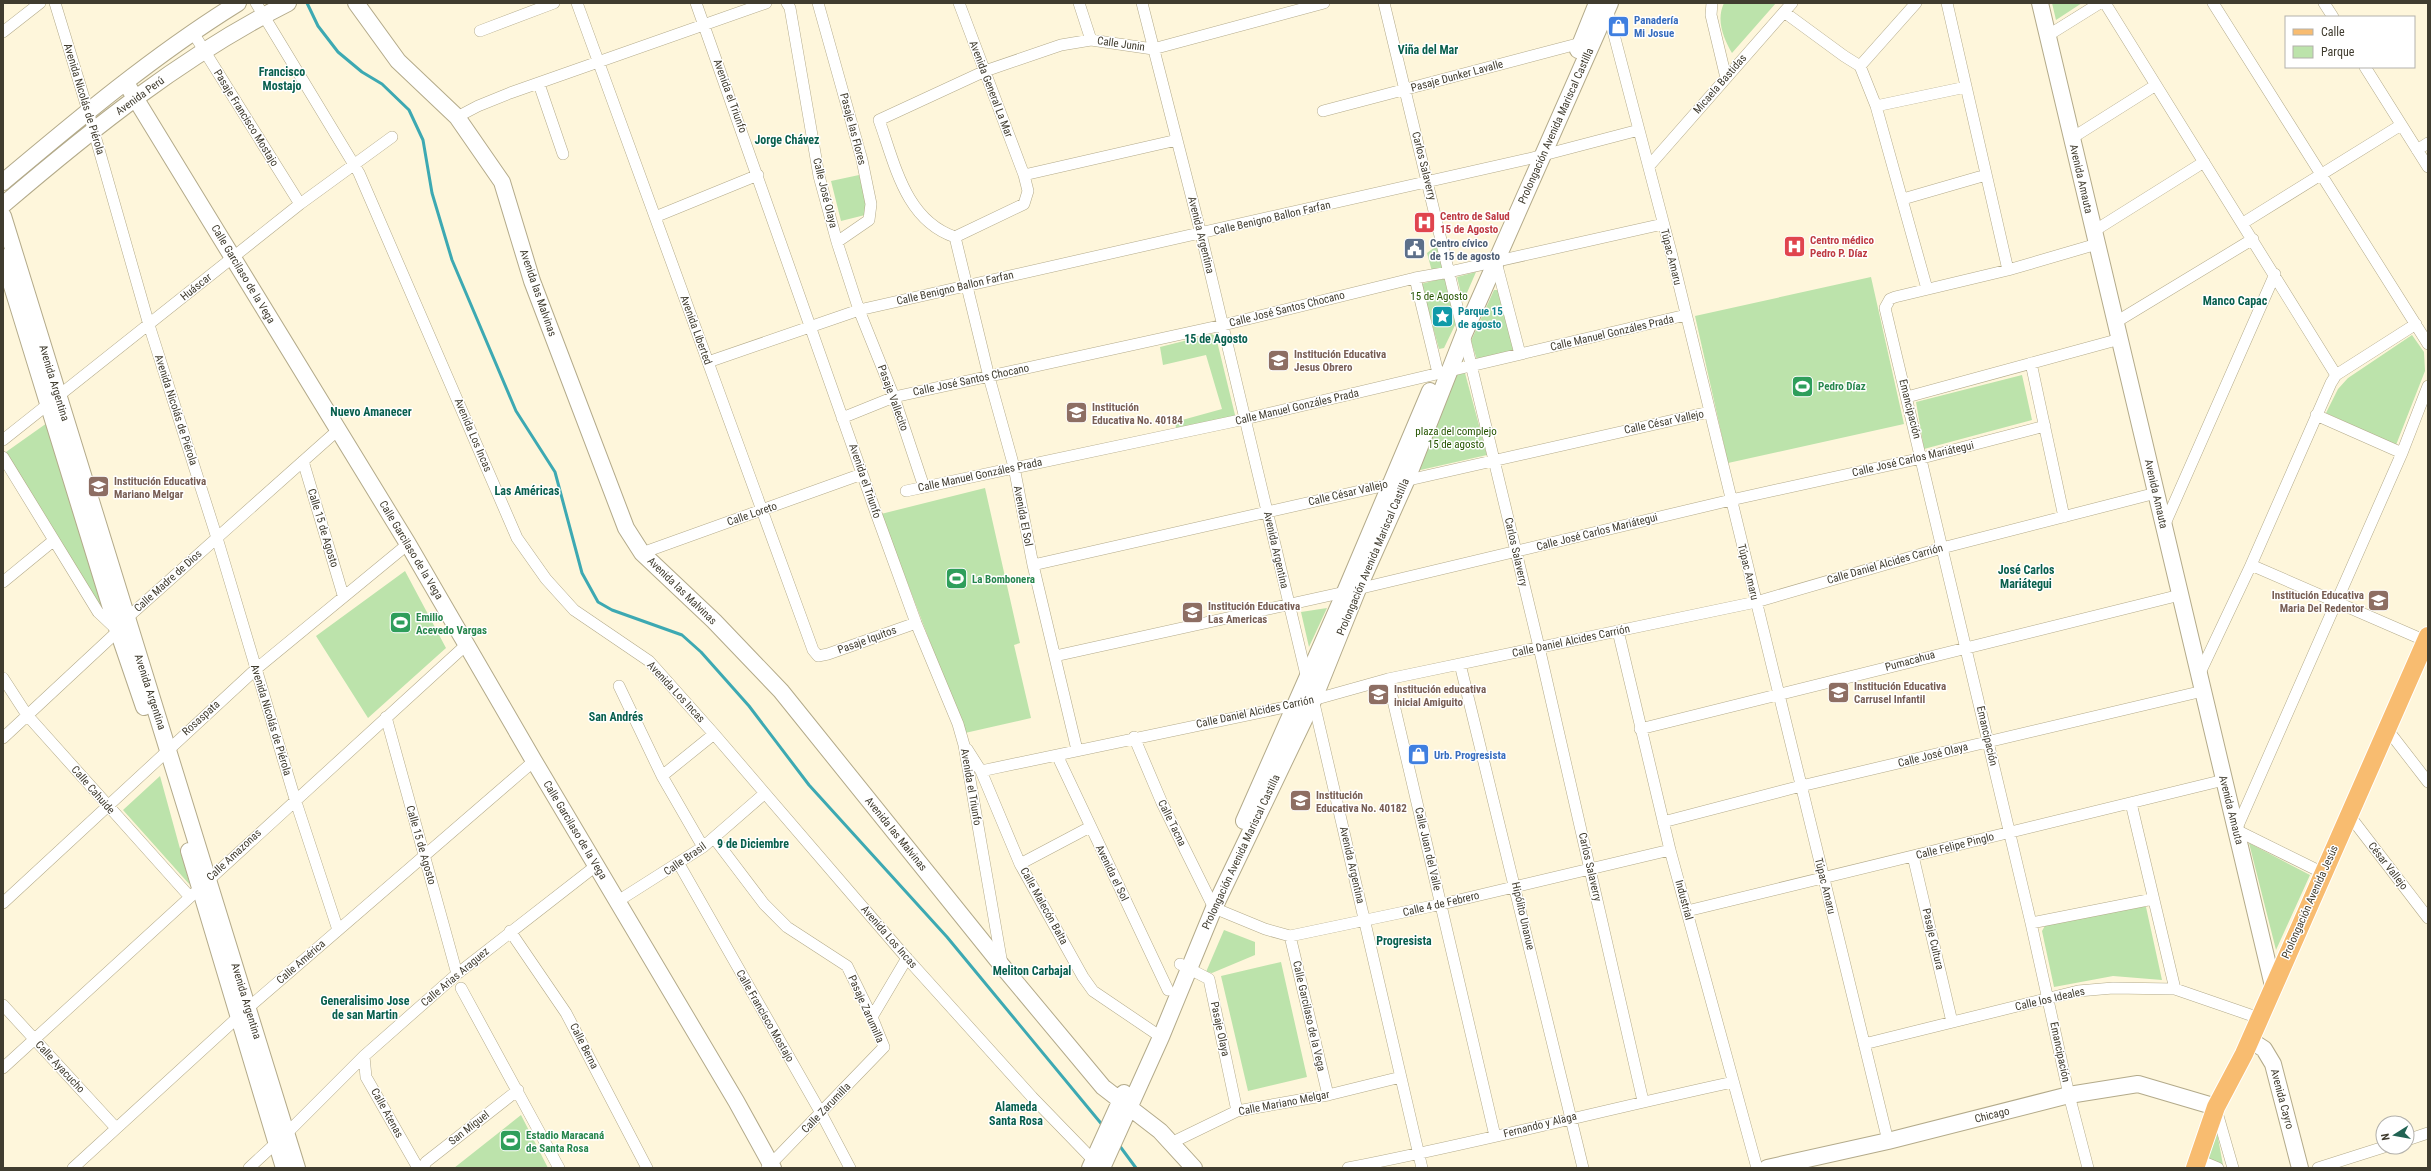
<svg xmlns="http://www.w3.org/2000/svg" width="2431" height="1171" viewBox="0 0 2431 1171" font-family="'Roboto Condensed',sans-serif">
  <rect width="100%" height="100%" fill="#fef6db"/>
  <!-- green -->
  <path fill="#bce3ab" d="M1724,3H1776L1732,53C1723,37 1716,20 1724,3Z
    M2052,3H2082L2056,20Z
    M859,175L869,214L841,221L831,181Z
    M1439,244L1448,270L1433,275L1427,253Z
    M1476,272L1463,302L1457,277Z
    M1448,277L1458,319L1444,348L1439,349L1421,284Z
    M1871,277L1904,424L1728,463L1695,316Z
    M1494,290H1501L1515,351L1477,360L1471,341Z
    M1212,334L1216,337L1236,419L1177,433L1175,422L1222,409L1206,355L1163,365L1160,347Z
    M2412,335L2424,352L2425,371L2396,445L2326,413L2338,389L2348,378Z
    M1465,373L1487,455L1416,471L1453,374Z
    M2022,375L2032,420L1924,449L1916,402Z
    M47,423L107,608L101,609L6,452Z
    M985,488L1020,643L1014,645L1031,718L965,733L881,514Z
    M405,571L446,648L368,718L316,636Z
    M1327,608L1309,647L1301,612Z
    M160,776L190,885L123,810Z
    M2249,843L2310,875L2276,950Z
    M2137,905L2146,907L2162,980L2113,976L2054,987L2042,931L2046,924Z
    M1224,930L1255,942V955L1212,973L1206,972Z
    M1281,962L1307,1077L1248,1091L1221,976Z
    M521,1115L548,1168H454Z
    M2216,1127L2223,1165L2203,1160Z"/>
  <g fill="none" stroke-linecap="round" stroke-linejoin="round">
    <!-- stream -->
    <path stroke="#3da9b2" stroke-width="3" d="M307,3L318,26L338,52L362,72L382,84L409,110L423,140L432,193L452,260L516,411L555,472L582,573L598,602L612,610L682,635L701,652L749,706L809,785L947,937L1104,1127
      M1119,1145L1136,1168"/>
    <defs>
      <path id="street" d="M55,3L88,111L149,325L217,538L295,799L338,930
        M256,3L359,173L517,538L546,579L574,610L649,661L714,734L904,955L1032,1097L1097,1164
        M577,3L813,650L818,656L828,654L916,623
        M696,3L876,513L916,623L958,724L964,745L1002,964
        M787,3L790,8L819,176L837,242L859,310L894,397L924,487
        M818,3L862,160L871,204L869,220L837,242
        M959,3L1024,175L1028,191L1024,204L955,237C905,220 895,164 879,120L985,71L1061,45L1091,40L1153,49L1324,3
        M1079,3L1091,40
        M1142,3L1201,234L1307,679
        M1384,3L1539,647L1643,1101
        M1712,3L1711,15L1726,78
        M1947,3L2008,270
        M2105,3L2336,375
        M2213,3L2428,344
        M2324,3L2333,17
        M1607,8L1671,252L1888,1141
        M1784,12L1844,56L1860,66L1916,3
        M192,31L300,204
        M480,31L554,3
        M3,32L40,3
        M2047,36L2100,3
        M1860,66L1876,106L1927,289
        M2365,67L2428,167
        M539,84L563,154
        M1876,106L1966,87
        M1323,111L1581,43L1585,44
        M457,117L478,106L510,93L766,3
        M2072,138L2156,85
        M2417,150L2428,143
        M1649,166L1792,3
        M1024,175L1177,140
        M1903,199L1986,175
        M655,217L758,175
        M2243,223L2401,125
        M2094,231L2204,162
        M955,237L989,377L1014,467L1033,565L1077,750
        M1496,262L1520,354
        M1415,278L1438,373
        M2116,322L2253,239
        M708,362L859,310L1532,158L1639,130
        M2031,363L2064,517
        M1907,397L2120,339
        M2316,415L2402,453
        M842,418L894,397L1223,325L1415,278L1449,272L1663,224
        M3,440L300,204L392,137
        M3,457L98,612L116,629
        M303,461L343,595
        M906,491L1245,419L1686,315
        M2164,526L2275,274
        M642,553L862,474
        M1033,565L1709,412
        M2251,565L2426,641L2427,646
        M3,582L53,541
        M1618,631L1670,850L1757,1168
        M1055,656L1345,592L1731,500L1922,458L2045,426
        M1460,664L1583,1168
        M2199,675L2251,565L2331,383L2336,375L2416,324
        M3,678L27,715L190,897
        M1388,679L1495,1136
        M619,686L662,776L703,847
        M1313,699L1422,1168
        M386,717L457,974
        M1640,729L2180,595
        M2387,729L2428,782
        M1134,737L1162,803L1214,908L1265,929L1290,936L1442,904L1670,850
        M3,738L118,631L127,618L338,430
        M967,749L981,771L1020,864L1083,977L1093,991L1161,1037
        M1057,755L1168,990
        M981,771L1295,705L1388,679L1756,602L1942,548L2156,493
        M662,776L714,734
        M2131,803L2175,989
        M2349,815L2428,918
        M1663,822L1801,786L2203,691
        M714,838L764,904L787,927L847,966L872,1017L884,1047L767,1168
        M1913,856L1952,1022
        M679,864L821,1113L850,1168
        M1020,864L1090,827
        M2323,873L2236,830L2402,453L2428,386
        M618,901L703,847L764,794
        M3,903L256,669L408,544
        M1687,911L2224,780
        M2031,923L2153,899
        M510,931L566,1013L647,1168
        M1290,936L1328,1095
        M1180,964L1209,979L1237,1111
        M461,988L559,1168
        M3,1005L116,1128
        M872,1017L907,958
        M1864,1044L2078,991L2113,988L2175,989L2259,1018
        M364,1056L366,1077L418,1168
        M3,1068L466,645
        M2216,1109L2233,1168
        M287,1133L364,1056L457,974L597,865
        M2407,1140L2428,1133
        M1171,1143L1237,1111L1328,1095L1401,1077
        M2199,1160L2218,1168
        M73,1168L248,1008L534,761
        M249,1168L276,1143
        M423,1168L426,1162L518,1090
        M1348,1168C1477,1143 1604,1110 1733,1082
        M2088,1168L2069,1095L2031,923L1885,308L1890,299L1895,297L2008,270L2097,244
        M2318,1168L2384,1147"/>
      <path id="secondary" d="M356,3L398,61L457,117L502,182L532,281L626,528L642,553L714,621L781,691L1003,967L1103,1087L1160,1131L1194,1168
        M2040,3L2273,986
        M1578,50L1597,3
        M126,83L408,544L534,761L736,1101L773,1168
        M3,182C78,119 154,55 238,3
        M3,205C92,129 183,56 288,3
        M3,216L297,1168
        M3,257L118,631L144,707
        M1244,821L1345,592L1430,391
        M189,851L284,1168
        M2250,1040L2264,1049L2273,1064L2300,1168
        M1090,1168L1124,1093
        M1102,1168L1161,1037L1214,908L1313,701L1358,589L1407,479L1464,334L1610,3
        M1767,1168L1888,1141L2069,1095L2138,1084L2216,1107"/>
      <path id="primary" d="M2195,1168L2216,1107L2244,1054L2428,636"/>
    </defs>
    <!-- street casing -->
    <use href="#street" stroke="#b3aa8a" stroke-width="12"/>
    <!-- secondary casing -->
    <use href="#secondary" stroke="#b3aa8a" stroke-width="18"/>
    <!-- primary casing -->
    <use href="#primary" stroke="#fff" stroke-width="20"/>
    <!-- street -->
    <use href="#street" stroke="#fff" stroke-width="11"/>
    <!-- secondary -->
    <use href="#secondary" stroke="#fff" stroke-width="16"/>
    <!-- primary -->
    <use href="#primary" stroke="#f8bc70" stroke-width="18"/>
  </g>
  <!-- icons -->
  <defs>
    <symbol id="shop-square" viewBox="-11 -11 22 22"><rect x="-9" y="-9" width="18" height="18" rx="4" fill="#3f7fe0" stroke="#fff"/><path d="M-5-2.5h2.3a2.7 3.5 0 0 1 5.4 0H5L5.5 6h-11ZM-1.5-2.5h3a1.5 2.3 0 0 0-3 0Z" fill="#fff"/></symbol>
    <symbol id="hospital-square" viewBox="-11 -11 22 22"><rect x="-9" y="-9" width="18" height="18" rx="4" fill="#e0444e" stroke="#fff"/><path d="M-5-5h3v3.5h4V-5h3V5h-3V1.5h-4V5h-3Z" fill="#fff"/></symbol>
    <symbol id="civic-square" viewBox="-11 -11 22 22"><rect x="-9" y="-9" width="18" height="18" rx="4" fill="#5c6f8a" stroke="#fff"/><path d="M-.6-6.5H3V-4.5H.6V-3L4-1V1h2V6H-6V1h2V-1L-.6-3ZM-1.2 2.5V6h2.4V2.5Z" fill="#fff"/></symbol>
    <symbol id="sight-square" viewBox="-11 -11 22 22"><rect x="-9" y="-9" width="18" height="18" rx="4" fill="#0f9aa8" stroke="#fff"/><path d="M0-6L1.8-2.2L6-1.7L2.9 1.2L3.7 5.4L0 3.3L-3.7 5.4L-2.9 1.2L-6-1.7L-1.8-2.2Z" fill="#fff"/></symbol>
    <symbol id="school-square" viewBox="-11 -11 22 22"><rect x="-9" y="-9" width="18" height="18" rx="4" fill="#8d6e63" stroke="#fff"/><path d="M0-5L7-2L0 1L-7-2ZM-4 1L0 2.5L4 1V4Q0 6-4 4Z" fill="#fff"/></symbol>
    <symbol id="stadium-square" viewBox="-11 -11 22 22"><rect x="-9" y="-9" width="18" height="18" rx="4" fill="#2e9e5b" stroke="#fff"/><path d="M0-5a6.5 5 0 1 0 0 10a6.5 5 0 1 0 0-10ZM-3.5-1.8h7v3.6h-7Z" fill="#fff"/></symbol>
  </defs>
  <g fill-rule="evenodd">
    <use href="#shop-square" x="1606" y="14" width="25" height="25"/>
    <use href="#hospital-square" x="1412" y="210" width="25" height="25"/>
    <use href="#hospital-square" x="1782" y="234" width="25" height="25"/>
    <use href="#civic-square" x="1402" y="236" width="25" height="25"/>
    <use href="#sight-square" x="1430" y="304" width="25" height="25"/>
    <use href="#school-square" x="1266" y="348" width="25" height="25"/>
    <use href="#stadium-square" x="1790" y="374" width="25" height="25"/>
    <use href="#school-square" x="1064" y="400" width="25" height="25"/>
    <use href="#school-square" x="86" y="474" width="25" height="25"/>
    <use href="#stadium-square" x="944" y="566" width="25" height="25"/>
    <use href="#school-square" x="2366" y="588" width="25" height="25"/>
    <use href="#school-square" x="1180" y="600" width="25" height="25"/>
    <use href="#stadium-square" x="388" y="610" width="25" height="25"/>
    <use href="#school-square" x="1826" y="680" width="25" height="25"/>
    <use href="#school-square" x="1366" y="682" width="25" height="25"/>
    <use href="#shop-square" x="1406" y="742" width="25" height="25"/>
    <use href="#school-square" x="1288" y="788" width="25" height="25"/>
    <use href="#stadium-square" x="498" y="1128" width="25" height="25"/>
  </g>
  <g text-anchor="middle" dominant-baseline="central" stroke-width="3" stroke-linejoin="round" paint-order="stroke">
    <!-- shop labels -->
    <g font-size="11" font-weight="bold" fill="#366cbe" stroke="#fff" text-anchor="start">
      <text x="1634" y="20">Panadería<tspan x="1634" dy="13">Mi Josue</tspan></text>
      <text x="1434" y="755">Urb. Progresista</text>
    </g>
    <!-- street labels -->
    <g font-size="11" fill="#403c2f" stroke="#fff">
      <text transform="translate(1121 44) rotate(8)">Calle Junin</text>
      <text transform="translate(1457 76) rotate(-15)">Pasaje Dunker Lavalle</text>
      <text transform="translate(1720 84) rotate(-49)">Micaela Bastidas</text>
      <text transform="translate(991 89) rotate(69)">Avenida General La Mar</text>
      <text transform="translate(140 96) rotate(-36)">Avenida Perú</text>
      <text transform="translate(730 96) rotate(70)">Avenida el Triunfo</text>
      <text transform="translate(84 99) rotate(73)">Avenida Nicolás de Piérola</text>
      <text transform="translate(246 118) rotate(58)">Pasaje Francisco Mostajo</text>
      <text transform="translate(1556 126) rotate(-66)">Prolongación Avenida Mariscal Castilla</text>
      <text transform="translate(853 129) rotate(75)">Pasaje las Flores</text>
      <text transform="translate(1424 166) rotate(76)">Carlos Salaverry</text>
      <text transform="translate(2081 179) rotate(77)">Avenida Amauta</text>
      <text transform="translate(825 193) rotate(76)">Calle José Olaya</text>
      <text transform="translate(1272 218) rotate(-13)">Calle Benigno Ballon Farfan</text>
      <text transform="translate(1201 235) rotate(76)">Avenida Argentina</text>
      <text transform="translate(1671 257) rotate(76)">Túpac Amaru</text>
      <text transform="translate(243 274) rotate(59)">Calle Garcilaso de la Vega</text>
      <text transform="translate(196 287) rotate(-39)">Huáscar</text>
      <text transform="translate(955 288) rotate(-13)">Calle Benigno Ballon Farfan</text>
      <text transform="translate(538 293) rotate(71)">Avenida las Malvinas</text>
      <text transform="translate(1287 309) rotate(-14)">Calle José Santos Chocano</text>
      <text transform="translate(696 330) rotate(70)">Avenida Liberted</text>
      <text transform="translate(1612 333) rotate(-13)">Calle Manuel Gonzáles Prada</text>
      <text transform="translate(971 380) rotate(-12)">Calle José Santos Chocano</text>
      <text transform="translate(54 383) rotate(73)">Avenida Argentina</text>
      <text transform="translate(893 398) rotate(70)">Pasaje Vallecito</text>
      <text transform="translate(1297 407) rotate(-13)">Calle Manuel Gonzáles Prada</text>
      <text transform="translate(1910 409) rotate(76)">Emancipación</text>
      <text transform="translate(176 410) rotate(72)">Avenida Nicolás de Piérola</text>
      <text transform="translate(1664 422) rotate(-12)">Calle César Vallejo</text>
      <text transform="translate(473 435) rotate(67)">Avenida Los Incas</text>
      <text transform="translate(1913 459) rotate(-13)">Calle José Carlos Mariátegui</text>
      <text transform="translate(980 475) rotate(-12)">Calle Manuel Gonzáles Prada</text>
      <text transform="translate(865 481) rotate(71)">Avenida el Triunfo</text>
      <text transform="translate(1348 493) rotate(-13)">Calle César Vallejo</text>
      <text transform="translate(2156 494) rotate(77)">Avenida Amauta</text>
      <text transform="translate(752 514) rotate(-19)">Calle Loreto</text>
      <text transform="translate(1023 516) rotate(79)">Avenida El Sol</text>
      <text transform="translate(323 528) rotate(73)">Calle 15 de Agosto</text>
      <text transform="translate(1597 532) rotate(-14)">Calle José Carlos Mariátegui</text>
      <text transform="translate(411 550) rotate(59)">Calle Garcilaso de la Vega</text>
      <text transform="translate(1276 550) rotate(77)">Avenida Argentina</text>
      <text transform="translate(1516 552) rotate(77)">Carlos Salaverry</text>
      <text transform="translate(1373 557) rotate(-67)">Prolongación Avenida Mariscal Castilla</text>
      <text transform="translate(1885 564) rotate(-16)">Calle Daniel Alcides Carrión</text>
      <text transform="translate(1748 572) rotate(76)">Túpac Amaru</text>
      <text transform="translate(168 581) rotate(-42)">Calle Madre de Dios</text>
      <text transform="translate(682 591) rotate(44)">Avenida las Malvinas</text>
      <text transform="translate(867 640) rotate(-20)">Pasaje Iquitos</text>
      <text transform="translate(1571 641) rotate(-12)">Calle Daniel Alcides Carrión</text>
      <text transform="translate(1910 661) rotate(-15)">Pumacahua</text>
      <text transform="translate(150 692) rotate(72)">Avenida Argentina</text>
      <text transform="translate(676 692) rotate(47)">Avenida Los Incas</text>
      <text transform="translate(1255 712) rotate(-12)">Calle Daniel Alcides Carrión</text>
      <text transform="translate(201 718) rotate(-42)">Rosaspata</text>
      <text transform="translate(271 720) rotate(73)">Avenida Nicolás de Piérola</text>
      <text transform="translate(1987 736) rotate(77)">Emancipación</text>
      <text transform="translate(1933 755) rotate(-14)">Calle José Olaya</text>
      <text transform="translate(971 787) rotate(80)">Avenida el Triunfo</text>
      <text transform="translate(93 790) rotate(49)">Calle Cahuide</text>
      <text transform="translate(2231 810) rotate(76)">Avenida Amauta</text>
      <text transform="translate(1172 823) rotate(64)">Calle Tacna</text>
      <text transform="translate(575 830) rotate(59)">Calle Garcilaso de la Vega</text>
      <text transform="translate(896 834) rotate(51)">Avenida las Malvinas</text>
      <text transform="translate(421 845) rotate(74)">Calle 15 de Agosto</text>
      <text transform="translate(1955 846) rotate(-14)">Calle Felipe Pinglo</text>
      <text transform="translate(1428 849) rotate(77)">Calle Juan del Valle</text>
      <text transform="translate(1241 852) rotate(-65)">Prolongación Avenida Mariscal Castilla</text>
      <text transform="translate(234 855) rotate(-43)">Calle Amazonas</text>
      <text transform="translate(685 859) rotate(-35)">Calle Brasil</text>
      <text transform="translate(1352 865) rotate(77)">Avenida Argentina</text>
      <text transform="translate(2388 866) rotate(52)">César Vallejo</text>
      <text transform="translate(1590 867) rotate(77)">Carlos Salaverry</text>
      <text transform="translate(1112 873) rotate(64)">Avenida el Sol</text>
      <text transform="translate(1825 886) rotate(76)">Túpac Amaru</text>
      <text transform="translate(1684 900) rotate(75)">Industrial</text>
      <text transform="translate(2310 902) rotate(-66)">Prolongación Avenida Jesús</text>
      <text transform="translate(1441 904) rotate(-13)">Calle 4 de Febrero</text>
      <text transform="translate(1044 906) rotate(61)">Calle Malecón Balta</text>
      <text transform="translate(1523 916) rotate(77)">Hipólito Unanue</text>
      <text transform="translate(889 937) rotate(49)">Avenida Los Incas</text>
      <text transform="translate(1933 939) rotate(77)">Pasaje Cultura</text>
      <text transform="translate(301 962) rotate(-41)">Calle América</text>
      <text transform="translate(455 977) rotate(-40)">Calle Arias Araguez</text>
      <text transform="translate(2050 999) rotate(-13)">Calle los Ideales</text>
      <text transform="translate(246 1001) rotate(73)">Avenida Argentina</text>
      <text transform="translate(866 1009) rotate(66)">Pasaje Zarumilla</text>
      <text transform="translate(765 1016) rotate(60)">Calle Francisco Mostajo</text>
      <text transform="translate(1309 1016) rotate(77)">Calle Garcilaso de la Vega</text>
      <text transform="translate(1220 1029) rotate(78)">Pasaje Olaya</text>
      <text transform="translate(584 1046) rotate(63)">Calle Berna</text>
      <text transform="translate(2060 1052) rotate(78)">Emancipación</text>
      <text transform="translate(60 1067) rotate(47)">Calle Ayacucho</text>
      <text transform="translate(2282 1099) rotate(75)">Avenida Cayro</text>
      <text transform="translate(1284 1103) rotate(-11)">Calle Mariano Melgar</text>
      <text transform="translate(826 1108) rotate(-46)">Calle Zarumilla</text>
      <text transform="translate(387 1113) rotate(61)">Calle Atenas</text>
      <text transform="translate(1992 1115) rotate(-14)">Chicago</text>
      <text transform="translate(1540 1125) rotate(-14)">Fernando y Alaga</text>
      <text transform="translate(469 1128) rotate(-38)">San Miguel</text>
    </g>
    <!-- health labels -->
    <g font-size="11" font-weight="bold" fill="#be3a42" stroke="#fff" text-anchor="start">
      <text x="1440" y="216">Centro de Salud<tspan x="1440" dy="13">15 de Agosto</tspan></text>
      <text x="1810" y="240">Centro médico<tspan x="1810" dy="13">Pedro P. Díaz</tspan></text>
    </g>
    <!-- service labels -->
    <g font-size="11" font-weight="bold" fill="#4e5e75" stroke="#fff" text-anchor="start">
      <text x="1430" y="243">Centro cívico<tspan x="1430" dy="13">de 15 de agosto</tspan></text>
    </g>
    <!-- park labels -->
    <g font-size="11" fill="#255500" stroke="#fff">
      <text x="1439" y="296">15 de Agosto</text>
      <text x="1456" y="431">plaza del complejo<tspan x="1456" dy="13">15 de agosto</tspan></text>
    </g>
    <!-- culture labels -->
    <g font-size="11" font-weight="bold" fill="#0d838f" stroke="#fff" text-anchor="start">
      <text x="1458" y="311">Parque 15<tspan x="1458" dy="13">de agosto</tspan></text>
    </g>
    <!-- education labels -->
    <g font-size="11" font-weight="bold" fill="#785e54" stroke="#fff" text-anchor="start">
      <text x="1294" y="354">Institución Educativa<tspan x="1294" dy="13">Jesus Obrero</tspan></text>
      <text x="1092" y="407">Institución<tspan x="1092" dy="13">Educativa No. 40184</tspan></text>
      <text x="114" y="481">Institución Educativa<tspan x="114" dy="13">Mariano Melgar</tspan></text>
      <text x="2364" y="595" text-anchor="end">Institución Educativa<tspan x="2364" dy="13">Maria Del Redentor</tspan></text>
      <text x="1208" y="606">Institución Educativa<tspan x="1208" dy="13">Las Americas</tspan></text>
      <text x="1854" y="686">Institución Educativa<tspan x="1854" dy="13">Carrusel Infantil</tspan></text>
      <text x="1394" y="689">Institución educativa<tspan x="1394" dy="13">inicial Amiguito</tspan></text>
      <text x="1316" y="795">Institución<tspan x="1316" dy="13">Educativa No. 40182</tspan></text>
    </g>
    <!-- leisure labels -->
    <g font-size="11" font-weight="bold" fill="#27864d" stroke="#fff" text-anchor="start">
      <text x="1818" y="386">Pedro Díaz</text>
      <text x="972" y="579">La Bombonera</text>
      <text x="416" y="617">Emilio<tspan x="416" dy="13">Acevedo Vargas</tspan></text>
      <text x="526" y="1135">Estadio Maracaná<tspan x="526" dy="13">de Santa Rosa</tspan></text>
    </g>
    <!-- neighbourhood labels -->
    <g font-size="12" font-weight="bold" fill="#085f4d" stroke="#fff">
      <text x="1428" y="50">Viña del Mar</text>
      <text x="282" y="72">Francisco<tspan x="282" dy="14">Mostajo</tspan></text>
      <text x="787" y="140">Jorge Chávez</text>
      <text x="2235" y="301">Manco Capac</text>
      <text x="1216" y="339">15 de Agosto</text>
      <text x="371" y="412">Nuevo Amanecer</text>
      <text x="527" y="491">Las Américas</text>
      <text x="2026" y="570">José Carlos<tspan x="2026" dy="14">Mariátegui</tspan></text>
      <text x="616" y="717">San Andrés</text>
      <text x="753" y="844">9 de Diciembre</text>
      <text x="1404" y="941">Progresista</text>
      <text x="1032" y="971">Meliton Carbajal</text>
      <text x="365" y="1001">Generalisimo Jose<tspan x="365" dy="14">de san Martin</tspan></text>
      <text x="1016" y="1107">Alameda<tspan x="1016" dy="14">Santa Rosa</tspan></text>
    </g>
  </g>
  <!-- border -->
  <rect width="2431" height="1171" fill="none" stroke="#403c2f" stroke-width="8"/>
  <!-- legend -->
  <rect x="2285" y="16" width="130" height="52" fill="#ffffff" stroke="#b3b1ac"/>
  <rect x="2293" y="29" width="20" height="6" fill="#f8bc70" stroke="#b3b1ac"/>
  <text x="2321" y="36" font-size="12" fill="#403c2f">Calle</text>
  <rect x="2293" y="46" width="20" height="12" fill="#bce3ab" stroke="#b3b1ac"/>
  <text x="2321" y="56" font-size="12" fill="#403c2f">Parque</text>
  <!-- north arrow -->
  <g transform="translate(2395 1135) rotate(259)"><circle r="19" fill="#ffffff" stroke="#b3b1ac"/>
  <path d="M0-3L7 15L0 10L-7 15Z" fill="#216353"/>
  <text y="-6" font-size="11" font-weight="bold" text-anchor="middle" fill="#403c2f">N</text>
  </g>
</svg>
